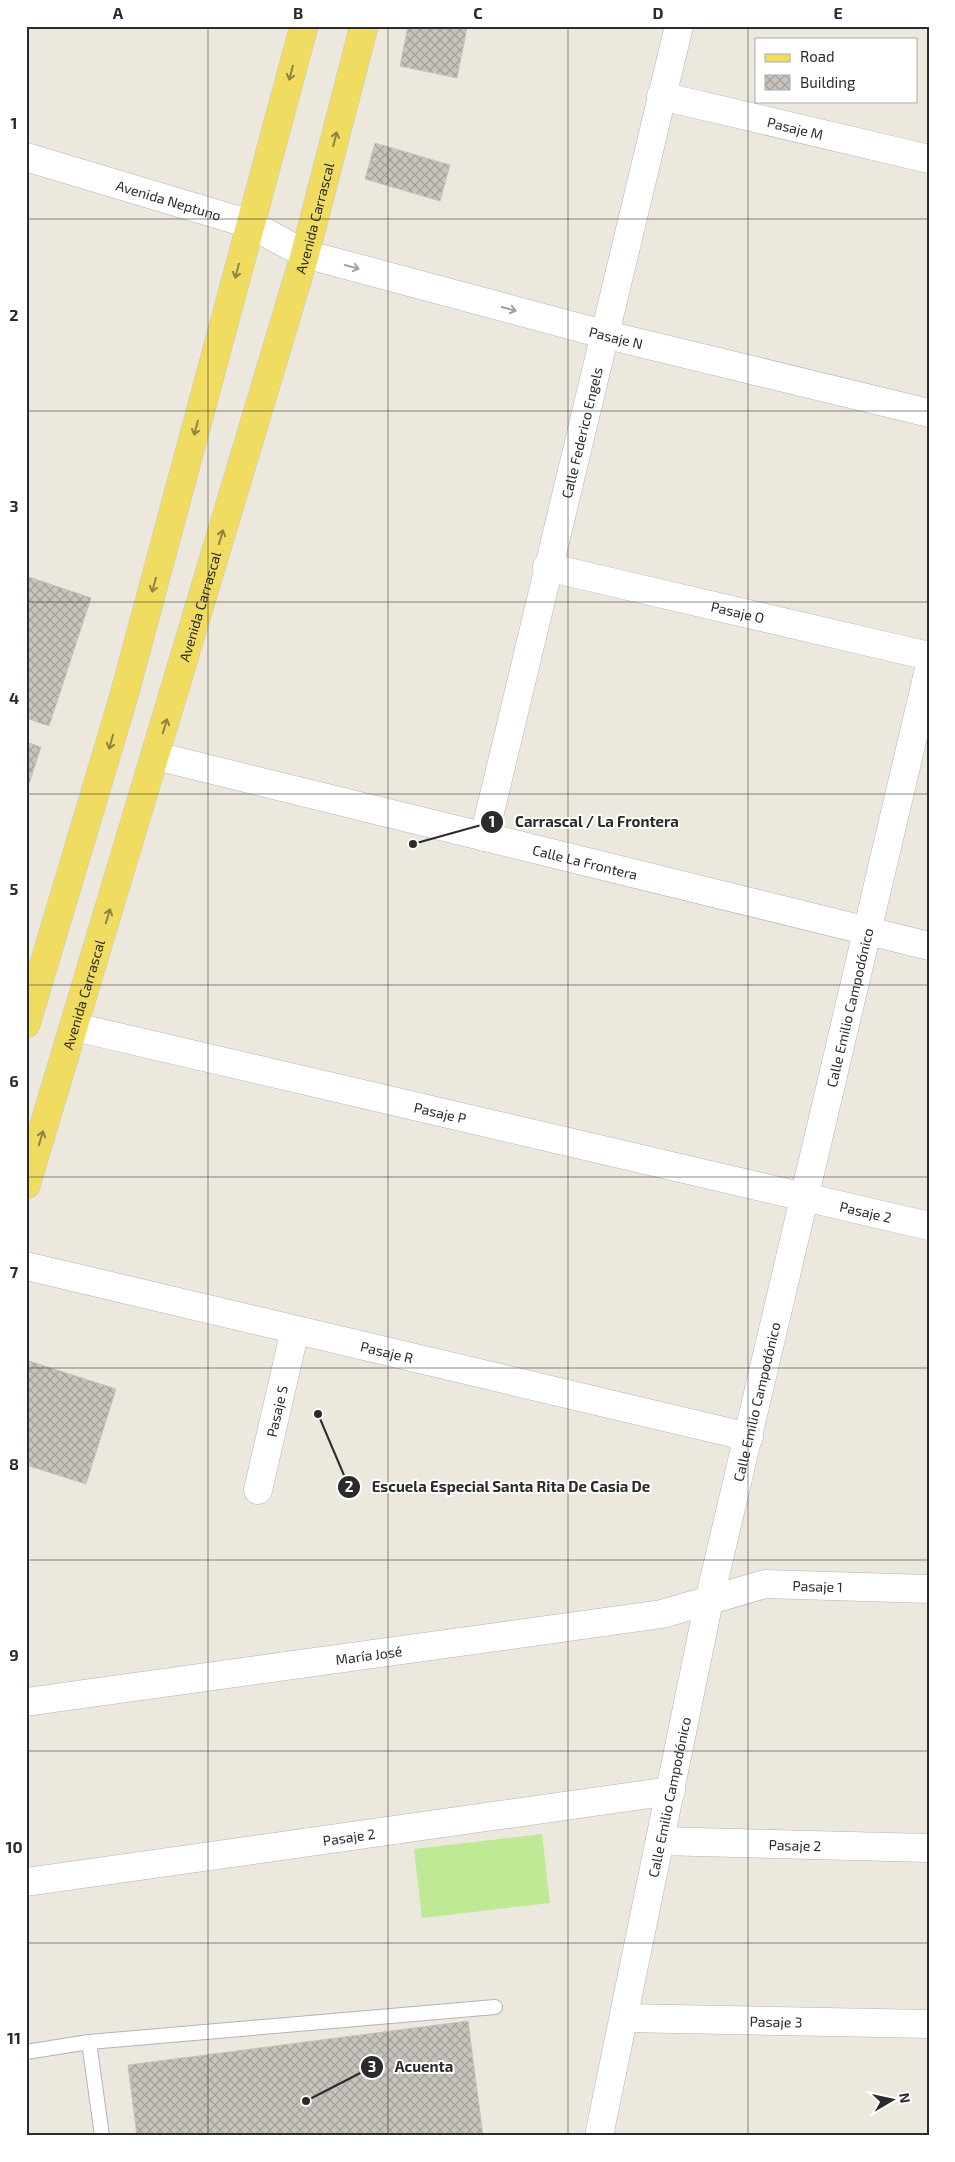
<svg xmlns="http://www.w3.org/2000/svg" width="955" height="2162" viewBox="0 0 955 2162" font-family="'Exo 2',sans-serif">
  <defs>
    <pattern id="building-cross-hatch" width="8" height="8" patternUnits="userSpaceOnUse" patternTransform="scale(1.25)"><rect width="8" height="8" fill="#c8c4bd"/><path d="M0 0l8 8M0 8l8-8" fill="none" stroke="#a39f9a"/></pattern>
  </defs>
  <rect width="100%" height="100%" fill="#ede8dd"/>
  <!-- pitch -->
  <path fill="#beea96" d="M542,1834L550,1903L422,1918L414,1849Z"/>
  <!-- building -->
  <path fill="url(#building-cross-hatch)" stroke="#c8c4b7" d="M408,26L467,28L457,78L400,66Z
    M375,143L450,165L440,201L365,179Z
    M26,576L91,598L49,726L26,718Z
    M26,742L41,747L26,793Z
    M26,1360L116,1389L86,1484L26,1465Z
    M468,2021L483,2136H137L128,2065Z"/>
  <g fill="none" stroke-linecap="round" stroke-linejoin="round">
    <defs>
      <path id="lane" d="M89,2042L102,2136
        M26,2052L89,2042L495,2007"/>
      <g id="street">
        <path id="s1" d="M661,96L929,159"/>
        <path id="s2" d="M305,254L603,334L929,413"/>
        <path id="s3" d="M547,567L929,656"/>
        <path id="s4" d="M156,756L929,946"/>
        <path id="s5" d="M484,837L679,26"/>
        <path id="s6" d="M75,1027L929,1226"/>
        <path id="s7" d="M26,1266L749,1437"/>
        <path id="s8" d="M258,1490L295,1330"/>
        <path id="s9" d="M26,1702L662,1614L765,1584L929,1589"/>
        <path id="s10" d="M660,1841L929,1848"/>
        <path id="s11" d="M26,1882L671,1791"/>
        <path id="s12" d="M624,2018L929,2024"/>
        <path id="s13" d="M599,2136L709,1601L929,669"/>
      </g>
      <g id="secondary">
        <path id="s14" d="M26,157L250,224L305,254"/>
      </g>
      <g id="primary">
        <path d="M26,1024L123,699L304,26"/>
        <path id="s15" d="M26,1185L305,254L364,26"/>
      </g>
    </defs>
    <!-- lane casing -->
    <use href="#lane" stroke="#b1b2be" stroke-width="16"/>
    <!-- street casing -->
    <use href="#street" stroke="#b1b2be" stroke-width="29"/>
    <!-- secondary casing -->
    <use href="#secondary" stroke="#b1b2be" stroke-width="29"/>
    <!-- primary casing -->
    <use href="#primary" stroke="#c8c8c8" stroke-width="29"/>
    <!-- lane -->
    <use href="#lane" stroke="#fff" stroke-width="14"/>
    <!-- street -->
    <use href="#street" stroke="#fff" stroke-width="28"/>
    <!-- secondary -->
    <use href="#secondary" stroke="#fff" stroke-width="28"/>
    <!-- primary -->
    <use href="#primary" stroke="#f0dc60" stroke-width="28"/>
  </g>
  <!-- one-way arrows -->
  <defs><path id="oneway-shaft" d="M-6 0H5M1.5-3L5.5 0L1.5 3" fill="none" stroke-width="1.6" stroke-linecap="round" stroke-linejoin="round" transform="scale(1.25)"/></defs>
  <g stroke="#8e8446">
    <use href="#oneway-shaft" transform="translate(291 73) rotate(105)"/>
    <use href="#oneway-shaft" transform="translate(335 139) rotate(-76)"/>
    <use href="#oneway-shaft" transform="translate(237 271) rotate(105)"/>
    <use href="#oneway-shaft" transform="translate(196 428) rotate(105)"/>
    <use href="#oneway-shaft" transform="translate(221 537) rotate(-73)"/>
    <use href="#oneway-shaft" transform="translate(154 585) rotate(105)"/>
    <use href="#oneway-shaft" transform="translate(165 726) rotate(-73)"/>
    <use href="#oneway-shaft" transform="translate(111 742) rotate(106)"/>
    <use href="#oneway-shaft" transform="translate(108 916) rotate(-73)"/>
    <use href="#oneway-shaft" transform="translate(41 1138) rotate(-73)"/>
  </g>
  <g stroke="#a0a0a0">
    <use href="#oneway-shaft" transform="translate(352 267) rotate(15)"/>
    <use href="#oneway-shaft" transform="translate(509 309) rotate(15)"/>
  </g>
  <!-- grid -->
  <path fill="none" stroke="#2b2b2b" stroke-width="1" stroke-opacity="0.55" d="M208,26V2136M388,26V2136M568,26V2136M748,26V2136M26,219H929M26,411H929M26,602H929M26,794H929M26,985H929M26,1177H929M26,1368H929M26,1560H929M26,1751H929M26,1943H929"/>
  <g text-anchor="middle" dominant-baseline="central" stroke-width="4" stroke-linejoin="round" paint-order="stroke">
    <!-- street labels -->
    <g font-size="14" fill="#2b2b2b" stroke="#fff">
      <text stroke="none"><textPath href="#s1" startOffset="138">Pasaje M</textPath></text>
      <text stroke="none"><textPath href="#s14" startOffset="149">Avenida Neptuno</textPath></text>
      <text stroke="none"><textPath href="#s15" startOffset="1009">Avenida Carrascal</textPath></text>
      <text stroke="none"><textPath href="#s2" startOffset="322">Pasaje N</textPath></text>
      <text stroke="none"><textPath href="#s5" startOffset="416">Calle Federico Engels</textPath></text>
      <text stroke="none"><textPath href="#s15" startOffset="604">Avenida Carrascal</textPath></text>
      <text stroke="none"><textPath href="#s3" startOffset="196">Pasaje O</textPath></text>
      <text stroke="none"><textPath href="#s4" startOffset="442">Calle La Frontera</textPath></text>
      <text stroke="none"><textPath href="#s15" startOffset="199">Avenida Carrascal</textPath></text>
      <text stroke="none"><textPath href="#s13" startOffset="1156">Calle Emilio Campodónico</textPath></text>
      <text stroke="none"><textPath href="#s6" startOffset="375">Pasaje P</textPath></text>
      <text stroke="none"><textPath href="#s6" startOffset="812">Pasaje 2</textPath></text>
      <text stroke="none"><textPath href="#s7" startOffset="371">Pasaje R</textPath></text>
      <text stroke="none"><textPath href="#s13" startOffset="751">Calle Emilio Campodónico</textPath></text>
      <text stroke="none"><textPath href="#s8" startOffset="81">Pasaje S</textPath></text>
      <text stroke="none"><textPath href="#s9" startOffset="802">Pasaje 1</textPath></text>
      <text stroke="none"><textPath href="#s9" startOffset="346">María José</textPath></text>
      <text stroke="none"><textPath href="#s13" startOffset="346">Calle Emilio Campodónico</textPath></text>
      <text stroke="none"><textPath href="#s11" startOffset="326">Pasaje 2</textPath></text>
      <text stroke="none"><textPath href="#s10" startOffset="135">Pasaje 2</textPath></text>
      <text stroke="none"><textPath href="#s12" startOffset="152">Pasaje 3</textPath></text>
    </g>
  </g>
  <!-- callouts -->
  <path fill="none" stroke="#2b2b2b" stroke-width="2" d="M413 844L492 822M318 1414L349 1487M306 2101L372 2067"/>
  <g fill="#2b2b2b" stroke="#fff" stroke-width="2">
    <circle cx="413" cy="844" r="5"/>
    <circle cx="318" cy="1414" r="5"/>
    <circle cx="306" cy="2101" r="5"/>
    <circle cx="492" cy="822" r="12"/>
    <circle cx="349" cy="1487" r="12"/>
    <circle cx="372" cy="2067" r="12"/>
  </g>
  <g font-size="15" text-anchor="middle" font-weight="bold" fill="#fff">
    <text x="492" y="827">1</text>
    <text x="349" y="1492">2</text>
    <text x="372" y="2072">3</text>
  </g>
  <g font-size="15" text-anchor="middle" font-weight="bold" fill="#2b2b2b" stroke="#fff" stroke-width="4" stroke-linejoin="round" paint-order="stroke">
    <text x="597" y="827">Carrascal / La Frontera</text>
    <text x="511" y="1492">Escuela Especial Santa Rita De Casia De</text>
    <text x="424" y="2072">Acuenta</text>
  </g>
  <!-- border -->
  <rect width="955" height="2162" fill="none" stroke="#ffffff" stroke-width="55"/>
  <!-- legend -->
  <rect x="755" y="38" width="162" height="65" fill="#ffffff" stroke="#aaaaaa"/>
  <rect x="765" y="54" width="25" height="8" fill="#f0dc60" stroke="#aaaaaa"/>
  <text x="800" y="62" font-size="15" fill="#2b2b2b">Road</text>
  <rect x="765" y="75" width="25" height="15" fill="url(#building-cross-hatch)" stroke="#aaaaaa"/>
  <text x="800" y="88" font-size="15" fill="#2b2b2b">Building</text>
  <!-- north arrow -->
  <g transform="translate(892 2100) rotate(81)" stroke="#ffffff" stroke-width="4" paint-order="stroke">
  <path d="M0-4L9 19L0 12L-9 19Z" fill="#2b2b2b"/>
  <text y="-8" font-size="14" font-weight="bold" text-anchor="middle" fill="#2b2b2b">N</text>
  </g>
  <rect x="28" y="28" width="900" height="2106" fill="none" stroke="#2b2b2b" stroke-width="2"/>
  <g font-size="16" text-anchor="middle" font-weight="bold" fill="#2b2b2b">
    <text x="118" y="19">A</text>
    <text x="298" y="19">B</text>
    <text x="478" y="19">C</text>
    <text x="658" y="19">D</text>
    <text x="838" y="19">E</text>
    <text x="14" y="129">1</text>
    <text x="14" y="321">2</text>
    <text x="14" y="512">3</text>
    <text x="14" y="704">4</text>
    <text x="14" y="895">5</text>
    <text x="14" y="1087">6</text>
    <text x="14" y="1278">7</text>
    <text x="14" y="1470">8</text>
    <text x="14" y="1661">9</text>
    <text x="14" y="1853">10</text>
    <text x="14" y="2044">11</text>
  </g>
</svg>
